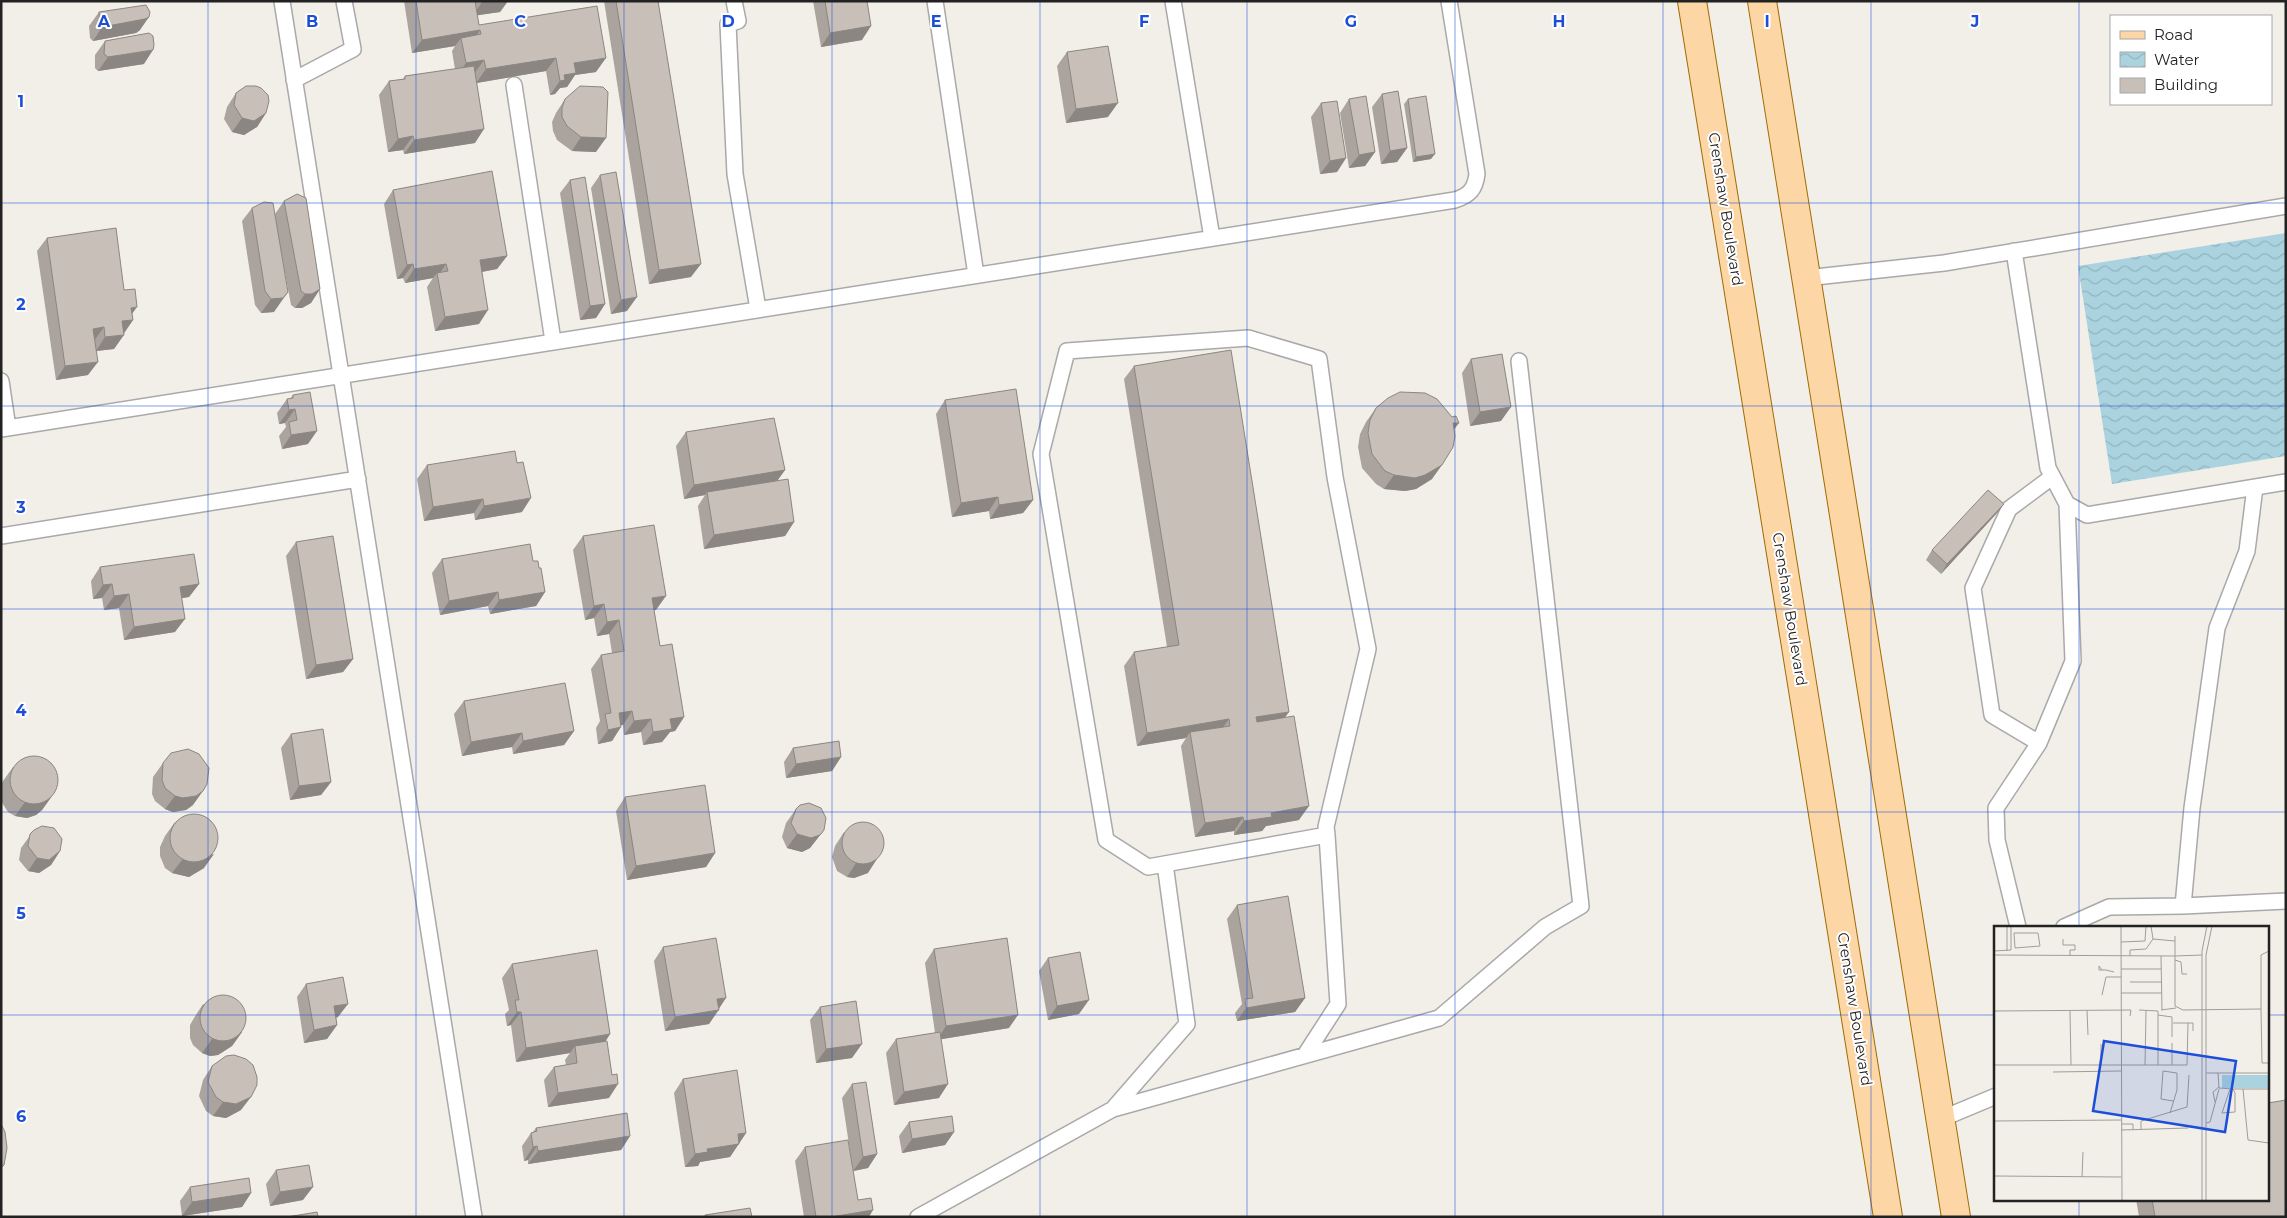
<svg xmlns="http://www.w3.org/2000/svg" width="2287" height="1218" viewBox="0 0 2287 1218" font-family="Montserrat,sans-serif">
  <defs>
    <pattern id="water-waves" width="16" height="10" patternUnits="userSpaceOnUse" patternTransform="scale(1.25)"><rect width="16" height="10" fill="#aad3df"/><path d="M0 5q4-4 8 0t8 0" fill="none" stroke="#92b5bf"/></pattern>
  </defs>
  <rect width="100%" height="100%" fill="#f2efe9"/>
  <!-- water -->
  <path fill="url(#water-waves)" d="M2286,233V456L2112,484L2078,266Z"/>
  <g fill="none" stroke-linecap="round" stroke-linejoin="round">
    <defs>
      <path id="service" d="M282,1L474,1217
        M734,1L738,21L728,24L735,174L758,309
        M935,1L976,275
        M1173,1L1212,238
        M294,80L353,49L344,1
        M514,85L553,341
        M2014,251L2048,468L2067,504L2087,515L2286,482
        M1806,278L1944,263L2286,206
        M1,381L8,428
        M1,429L1455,200C1470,195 1475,189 1477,174L1449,1
        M2255,487L2247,551L2217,628L2192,808L2183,906L2286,901
        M1,536L358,479
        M2039,743L1992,715L1973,588L2009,509L2052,477
        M2018,927L1997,840L1996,808L2039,743L2073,661L2067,504
        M2064,927L2109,907L2183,906
        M1305,1055L1338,1004L1327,835L1326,827L1368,649L1335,477L1319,359L1248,338L1067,351L1041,454L1106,840L1148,867L1327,835
        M1113,1109L1187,1024L1165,864
        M1941,1119L1996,1096
        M918,1217L1113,1109L1439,1018L1545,927L1581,906L1519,361"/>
      <path id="primary" d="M1692,1L1888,1217
        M1762,1L1956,1217"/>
    </defs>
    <!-- service casing -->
    <use href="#service" stroke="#a9a9a9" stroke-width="18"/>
    <!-- primary casing -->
    <use href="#primary" stroke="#a06b00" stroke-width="30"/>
    <!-- service -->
    <use href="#service" stroke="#fff" stroke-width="15"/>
    <!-- primary -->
    <use href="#primary" stroke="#fcd6a4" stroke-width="28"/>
  </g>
  <!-- wall -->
  <path fill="#aba49e" d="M404,1H508L500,12L477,15L479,25L596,72L575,75L567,87L560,88L555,94L550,95L546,71L477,83L475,143L404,154L403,150L388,152L379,95L389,81L403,79L405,76L455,69L452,51L455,46L412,53Z
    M604,1H658L691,277L649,284Z
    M813,1H867L862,40L821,47Z
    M99,12L140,30L136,33L93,41L90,38L89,26Z
    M105,41L144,64L98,71L95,68V55Z
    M1067,52L1108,117L1066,123L1057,66Z
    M236,93L266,113L257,127L244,135L232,132L224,119L227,107Z
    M1382,94L1407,148L1397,162L1381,164L1372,107Z
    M565,99L596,152L572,151L557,140L553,131L552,122L556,113Z
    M1349,99L1375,152L1365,166L1349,168L1340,113Z
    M1408,99L1431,159L1413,162L1404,104Z
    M1321,103L1346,158L1337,172L1320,174L1311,117Z
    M600,175L627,311L611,314L591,188Z
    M570,180L605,304L596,318L580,320L560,193Z
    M393,190L507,256L497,269L482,272L479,324L435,331L427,287L433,278L405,283L403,278L397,279L384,204Z
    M284,201L320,289L311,303L302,308H295L291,305L281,251L274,312L261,313L255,305L242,221L252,208L275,214Z
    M47,238L124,290L132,314L133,320L114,349L96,351L88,375L56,380L37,251Z
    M1471,359L1501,421L1470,426L1462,373Z
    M1134,366L1285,717L1299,820L1266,826L1262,831L1234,835V831L1195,837L1181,746L1186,738L1137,746L1124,666L1134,652L1167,647L1124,379Z
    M293,395L308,444L282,449L279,436L286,427L285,423L279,424L277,413L287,399H290Z
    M945,400L1033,500L1023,513L990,519L989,511L952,517L936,414Z
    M1376,408L1454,429L1432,479L1416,489L1405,491L1384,489L1376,484L1362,468L1358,447L1360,434L1366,422Z
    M686,432L785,470L777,481L794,522L785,536L704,549L698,506L705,495L684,499L676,446Z
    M427,465L522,512L475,520L474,513L424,521L417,479Z
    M2004,504L1997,513L1941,574L1926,560L1932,550Z
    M583,536L656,610H654L660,646L684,717L675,731L670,732L662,742L643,745L641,732L624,735L623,725H621L612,741L598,744L596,728L600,721L591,669L601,655L612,653L609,634L597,636L594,618L585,620L573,550Z
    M296,542L353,659L343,672L306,679L286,556Z
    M442,559L533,561L539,568L545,592L536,606L490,614L488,606L440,615L432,573Z
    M100,567L199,584L189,597L182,598L175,632L124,640L119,608L104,610L102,598L93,599L91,581Z
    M464,701L574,731L564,745L513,754L512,747L462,756L454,714Z
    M291,734L331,782L321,795L290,800L281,748Z
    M793,748L841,757L832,771L786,778L784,762Z
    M163,763L193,805L186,810L173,812L165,809L155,801L152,794L153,777Z
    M13,767L52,796L42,810L36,815L27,818L15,816L8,812L1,801V786L3,781Z
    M625,797L715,853L706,867L627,880L616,811Z
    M796,809L824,830L810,848L802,852L787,848L782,837L786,823Z
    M175,822L204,868L189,877L172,873L165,868L160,856V847L165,836Z
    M34,830L60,851L51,865L39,873L28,871L19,860L21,848Z
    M844,832L868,873L854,878L847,877L837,871L832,857L835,846Z
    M1237,905L1305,998L1295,1012L1237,1021L1235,1013L1242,1004L1227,919Z
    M663,947L718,1008L719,1010L709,1024L665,1031L654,961Z
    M934,949L1009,1028L941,1039L939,1098L894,1105L886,1053L896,1039L935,1033L925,963Z
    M1048,958L1079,1014L1048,1020L1039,971Z
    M512,964L610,1034L605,1042L609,1098L548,1107L544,1080L554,1067L566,1065L565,1060L570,1053L516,1062L511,1025L507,1026L505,1014L509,1010L502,978Z
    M306,984L338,1017L336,1018L337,1025L327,1039L304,1043L297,997Z
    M203,1004L242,1032L232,1046L218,1055L210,1056L202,1053L193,1045L190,1038V1025L194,1018Z
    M820,1007L852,1058L816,1063L810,1020Z
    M212,1066L241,1110L226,1118L213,1116L206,1111L199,1096L203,1080Z
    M683,1079L746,1133L730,1157L700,1162L698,1166L685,1167L674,1093Z
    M852,1084L877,1154L868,1168L853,1171L842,1098Z
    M909,1122L954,1132L945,1145L902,1153L899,1136Z
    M536,1128L630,1136L621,1150L528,1164V1160L524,1161L522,1146L531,1133L533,1132Z
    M805,1147L858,1200L869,1217H804L795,1161Z
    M276,1170L303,1200L270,1206L266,1184Z
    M190,1187L251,1193L242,1207L182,1216L180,1201Z
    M2136,1199H2268L2286,1217H2139Z"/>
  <!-- shaded-wall -->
  <path fill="#8b8681" d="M489,1H508L500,12L473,16L482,2Z
    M149,17L140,30L136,33L93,41L102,27Z
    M871,26L862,40L821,47L830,33Z
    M480,30L471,44L461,38L455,46L412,53L422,40Z
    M153,50L144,64L98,71L108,57Z
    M556,58L546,71L476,83L486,69Z
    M606,58L596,72L575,75L567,87L560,88L555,94L550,95L564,75L574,63Z
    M484,60L474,74L456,77L466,63Z
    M1118,103L1108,117L1066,123L1076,109Z
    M266,113L257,127L244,135L232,132L242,118Z
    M484,129L475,143L404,154L414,140Z
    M413,136L403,150L388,152L398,139Z
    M581,137L606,138L596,152L572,151Z
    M1407,148L1397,162L1381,164L1390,151Z
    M1375,152L1365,166L1349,168L1359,155Z
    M1435,154L1431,159L1413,162L1416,157Z
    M1346,158L1337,172L1320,174L1330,161Z
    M507,256L497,269L470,274L480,260Z
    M413,264L403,278L397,279L407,265Z
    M446,264L438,276L437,273L433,278L405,283L414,269Z
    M701,264L691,277L649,284L659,270Z
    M320,289L311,303L302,308H295L305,294Z
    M288,292L274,312L261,313L271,299Z
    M637,297L627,311L611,314L621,300Z
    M605,304L596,318L580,320L590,306Z
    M137,307L127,321L133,320L123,334L112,335L131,308Z
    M488,310L479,324L435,331L445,317Z
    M104,327L94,341L93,329Z
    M124,335L114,349L96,351L105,337Z
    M98,362L88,375L56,380L65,366Z
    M1511,407L1501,421L1470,426L1480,412Z
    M295,409L285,423L279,424L289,410Z
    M1453,423H1459L1449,436Z
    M317,431L308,444L282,449L291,435Z
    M1442,465L1432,479L1416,489L1405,491L1384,489L1394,475Z
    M785,470L775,484L707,492L705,495L684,499L694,485Z
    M998,497L989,511L952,517L961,503Z
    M531,498L522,512L475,520L484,506Z
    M483,499L474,513L424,521L433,507Z
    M1033,500L1023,513L990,519L999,505Z
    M2004,504L1997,513L1941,574L1947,564Z
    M794,522L785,536L704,549L714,535Z
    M112,584L102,598L93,599L103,585Z
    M199,584L189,597L170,600L180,587Z
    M498,592L488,606L440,615L449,601Z
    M545,592L536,606L490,614L499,600Z
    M129,594L119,608L104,610L114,596Z
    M666,596L656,610L642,612L652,598Z
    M604,604L594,618L585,620L594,606Z
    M185,619L175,632L124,640L134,627Z
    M619,620L609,634L597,636L607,622Z
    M353,659L343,672L306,679L316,665Z
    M632,711L623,725L609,727L619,713Z
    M1289,712L1279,726L1246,731L1256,717Z
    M684,717L675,731L670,732L662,742L643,745L653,732L670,719Z
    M651,719L641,732L624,735L634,721Z
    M1229,719L1219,733L1190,732L1186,738L1137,746L1147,733Z
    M621,727L612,741L598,744L608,730Z
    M574,731L564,745L513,754L523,741Z
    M522,733L512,747L462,756L471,742Z
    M841,757L832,771L786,778L796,764Z
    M331,782L321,795L290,800L299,786Z
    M203,791L193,805L186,810L173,812L165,809L175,796Z
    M52,796L42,810L36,815L27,818L15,816L25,802Z
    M1309,806L1299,820L1266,826L1262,831L1234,835L1244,821L1271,813Z
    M1243,817L1234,831L1195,837L1205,823Z
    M824,830L810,848L802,852L787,848L797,834Z
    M60,851L51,865L39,873L28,871L37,858Z
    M715,853L706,867L627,880L636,866Z
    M214,854L204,868L189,877L172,873L182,860Z
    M877,859L868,873L854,878L847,877L856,863Z
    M726,998L709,1024L665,1031L675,1017L717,999Z
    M1305,998L1295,1012L1237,1021L1246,1008Z
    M1089,1000L1079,1014L1048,1020L1057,1006Z
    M348,1004L338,1017L324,1020L334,1006Z
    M517,1012H521L511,1025L507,1026Z
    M1018,1015L1009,1028L937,1040L946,1026Z
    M337,1025L327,1039L304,1043L314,1030Z
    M242,1032L232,1046L218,1055L210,1056L202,1053L212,1039Z
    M610,1034L601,1048L575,1046L570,1053L516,1062L526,1048Z
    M862,1044L852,1058L816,1063L826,1049Z
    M618,1084L609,1098L548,1107L558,1093Z
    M948,1084L939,1098L894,1105L904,1092Z
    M251,1097L241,1110L226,1118L213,1116L223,1102Z
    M954,1132L945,1145L902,1153L912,1139Z
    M746,1133L730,1157L700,1162L698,1166L685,1167L695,1154L738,1134Z
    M630,1136L621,1150L528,1164L538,1151Z
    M537,1146L528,1160L524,1161L533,1147Z
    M877,1154L868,1168L853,1171L863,1157Z
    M313,1187L303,1200L270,1206L280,1192Z
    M251,1193L242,1207L182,1216L192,1202Z
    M873,1210L869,1217H831Z"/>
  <!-- building -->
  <path fill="#c7bfb8" stroke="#8b8681" d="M416,1H475L479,25L597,6L606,58L574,63L576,73L564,75L565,80L560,81L556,58L486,69L484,60L466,63L461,38L481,34L480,30L422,40Z
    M616,1H658L701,264L659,270Z
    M825,1H867L871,26L830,33Z
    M146,5L150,12L149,17L145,19L102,27L100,24L99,12Z
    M149,33L153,36L154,45L153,50L108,57L104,54L105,41Z
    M1108,46L1118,103L1076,109L1067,52Z
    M474,66L484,129L414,140L413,136L398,139L389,81L405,79V76Z
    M246,86H256L261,88L268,95L269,101L266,113L254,121L242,118L234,105L236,93Z
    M580,86L603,87L608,92L606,138L581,137L567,126L562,117V108L565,99Z
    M1398,91L1407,148L1390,151L1382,94Z
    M1366,96L1375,152L1359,155L1349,99Z
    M1426,96L1435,154L1416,157L1408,99Z
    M1337,101L1346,158L1330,161L1321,103Z
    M492,171L507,256L480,260L488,310L445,317L437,273L448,271L446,264L414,269L413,264L407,265L393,190Z
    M616,172L637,297L621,300L600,175Z
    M585,177L605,304L590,306L570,180Z
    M297,194L306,198L320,289L312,294H305L301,291L284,201Z
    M264,202L273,203L288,292L283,298L271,299L265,291L252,208Z
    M116,228L124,290L135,289L137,307L131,308L133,320L122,321L124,335L105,337L104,327L93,329L98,362L65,366L47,238Z
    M1231,350L1289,712L1256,717L1257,722L1294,716L1309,806L1271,813L1272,817L1244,821L1243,817L1205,823L1190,732L1230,726L1229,719L1147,733L1134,652L1179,645L1134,366Z
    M1502,354L1511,407L1480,412L1471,359Z
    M1016,389L1033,500L999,505L998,497L961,503L945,400Z
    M310,392L317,431L291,435L289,422L297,420L295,409L289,410L287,399L293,398V395Z
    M1400,392L1425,393L1437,399L1452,417L1456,416L1459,423H1453L1455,436L1453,447L1442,465L1425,475L1415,478L1394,475L1385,471L1372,454L1368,433L1370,420L1376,408L1388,398Z
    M774,418L785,470L694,485L686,432Z
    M515,451L517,463L523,462L531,498L484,506L483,499L433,507L427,465Z
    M788,479L794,522L714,535L707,492Z
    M1988,490L2004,504L1947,564L1932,550Z
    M654,525L666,596L652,598L660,646L672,644L684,717L670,719L672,729L653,732L651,719L634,721L632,711L619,713L621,727L608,730L605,714L611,713L601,655L624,651L619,620L607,622L604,604L594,606L583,536Z
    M333,536L353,659L316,665L296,542Z
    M530,544L533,561H538L539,568H541L545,592L499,600L498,592L449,601L442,559Z
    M194,554L199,584L180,587L185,619L134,627L129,594L114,596L112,584L103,585L100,567Z
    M565,683L574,731L523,741L522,733L471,742L464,701Z
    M323,729L331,782L299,786L291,734Z
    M839,741L841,757L796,764L793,748Z
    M188,749L199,754L209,768L207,784L203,791L196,796L183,798L175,796L165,788L162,780L163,763L171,753Z
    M10 780a24 24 0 1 1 48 0a24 24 0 1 1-48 0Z
    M705,785L715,853L636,866L625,797Z
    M809,803L821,808L826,818L824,830L820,835L811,838L797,834L791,823L796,809L800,805Z
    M170 838a24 24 0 1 1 48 0a24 24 0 1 1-48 0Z
    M842 843a21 21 0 1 1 42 0a21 21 0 1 1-42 0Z
    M42,826L54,828L62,839L60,851L49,860L37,858L28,846L30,834L34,830Z
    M1288,896L1305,998L1246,1008L1245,999L1253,998L1237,905Z
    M716,938L726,998L717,999L719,1010L675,1017L663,947Z
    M1007,938L1018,1015L946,1026L934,949Z
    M597,950L610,1034L526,1048L521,1012H517L515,1000H519L512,964Z
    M1080,952L1089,1000L1057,1006L1048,958Z
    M343,977L348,1004L334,1006L337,1025L314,1030L306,984Z
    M200 1018a23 23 0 1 1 46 0a23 23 0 1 1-46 0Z
    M856,1001L862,1044L826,1049L820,1007Z
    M940,1032L948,1084L904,1092L896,1039Z
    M607,1041L612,1075L617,1074L618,1084L558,1093L554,1067L577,1063L575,1046Z
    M234,1055L246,1059L253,1065L257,1077V1085L251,1097L236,1104L223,1102L216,1097L208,1082L212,1066L226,1056Z
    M737,1070L746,1133L738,1134L739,1144L707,1149L708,1152L695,1154L683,1079Z
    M866,1082L877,1154L863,1157L852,1084Z
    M2286,1100V1217H2155L2152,1199H2268V1103Z
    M627,1113L630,1136L538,1151L537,1146L533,1147L531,1133L537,1131L536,1128Z
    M952,1116L954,1132L912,1139L909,1122Z
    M1,1124L5,1132L7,1148L4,1165L1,1168Z
    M848,1140L858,1200L871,1198L873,1210L831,1217H816L805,1147Z
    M309,1165L313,1187L280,1192L276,1170Z
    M249,1178L251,1193L192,1202L190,1187Z
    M750,1208L752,1217H705V1215Z
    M317,1212L318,1217H287Z"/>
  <!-- grid -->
  <path fill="none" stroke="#1d4ed8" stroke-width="1" stroke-opacity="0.55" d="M208,1V1217M416,1V1217M624,1V1217M832,1V1217M1040,1V1217M1247,1V1217M1455,1V1217M1663,1V1217M1871,1V1217M2079,1V927M1,203H2286M1,406H2286M1,609H2286M1,812H2286M1,1015H1996M2268,1015H2286M2079,1199V1217"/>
  <g text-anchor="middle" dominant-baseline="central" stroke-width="4" stroke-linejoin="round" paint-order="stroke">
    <!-- street labels -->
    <g font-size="15" fill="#222" stroke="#fff">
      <text transform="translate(1726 209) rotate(81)">Crenshaw Boulevard</text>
      <text transform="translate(1790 609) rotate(81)">Crenshaw Boulevard</text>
      <text transform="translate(1855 1009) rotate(81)">Crenshaw Boulevard</text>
    </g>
  </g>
  <!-- overview -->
  <g transform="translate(1994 926)">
    <rect width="275" height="275" fill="#f2efe9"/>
    <path d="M228,149H275V162H228Z" fill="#aad3df"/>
    <path fill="none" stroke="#9f9d99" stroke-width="1" d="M13,0V25M127,0L128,275M157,0L159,13L181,15M20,7H44L46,20L21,22ZM181,10V30L208,29M69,13V19H81V24H76V30M127,16L151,15L152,0M0,25L17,24V0M0,29L181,30V80L189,84L267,83L268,137H275M136,30V24L152,23L159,13M167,30L168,84M181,34L187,36L188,48H193M127,43H167M108,44L105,40V44H112L120,46M136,56H167M127,67H168M108,69L112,51H127M267,83V29L275,25M93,84L94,109M145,84L164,85V139M167,84L182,82M0,85L137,84L136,90M76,85L77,139M164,89L178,91V111M179,97H199V105M178,117V139M0,139H193L194,97M107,139V118M151,139L152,85M59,146L127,145M212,147H275M224,147L225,162L239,163L241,167V186L228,187L236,163M239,163H249L254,214L275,217M249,163H275M221,176L219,166L225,161M176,187L183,164V147L169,145L167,173L179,175M0,195L127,194M212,197L216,196L225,163M127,198H139V204M127,204L194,202M147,204V195L193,181L195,149M0,250L127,251M88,251L89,226M208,275V25L213,0M212,275V29L218,0"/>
    <path fill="#1d4ed8" fill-opacity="0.15" stroke="#1d4ed8" stroke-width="2.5" d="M110,115L242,135L231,206L99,185Z"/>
    <rect width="275" height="275" fill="none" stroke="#222" stroke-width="2.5"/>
  </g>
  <g font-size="16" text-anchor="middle" font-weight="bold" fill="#1d4ed8" stroke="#fff" stroke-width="4" stroke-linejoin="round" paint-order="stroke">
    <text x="104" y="27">A</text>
    <text x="312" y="27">B</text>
    <text x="520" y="27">C</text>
    <text x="728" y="27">D</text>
    <text x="936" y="27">E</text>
    <text x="1144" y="27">F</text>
    <text x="1351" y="27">G</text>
    <text x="1559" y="27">H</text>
    <text x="1767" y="27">I</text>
    <text x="1975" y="27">J</text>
    <text x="21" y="107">1</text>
    <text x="21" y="310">2</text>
    <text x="21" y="513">3</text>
    <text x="21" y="716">4</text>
    <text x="21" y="919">5</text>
    <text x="21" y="1122">6</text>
  </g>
  <!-- border -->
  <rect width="2287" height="1218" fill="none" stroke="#222222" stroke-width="5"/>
  <!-- legend -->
  <rect x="2110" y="15" width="162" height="90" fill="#ffffff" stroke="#a7a7a7"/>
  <rect x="2120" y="31" width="25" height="8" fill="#fcd6a4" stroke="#a7a7a7"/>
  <text x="2154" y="40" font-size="15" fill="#222222">Road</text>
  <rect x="2120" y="52" width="25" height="15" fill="url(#water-waves)" stroke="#a7a7a7"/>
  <text x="2154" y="65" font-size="15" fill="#222222">Water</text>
  <rect x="2120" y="78" width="25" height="15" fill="#c7bfb8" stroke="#a7a7a7"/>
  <text x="2154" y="90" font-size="15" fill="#222222">Building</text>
</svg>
